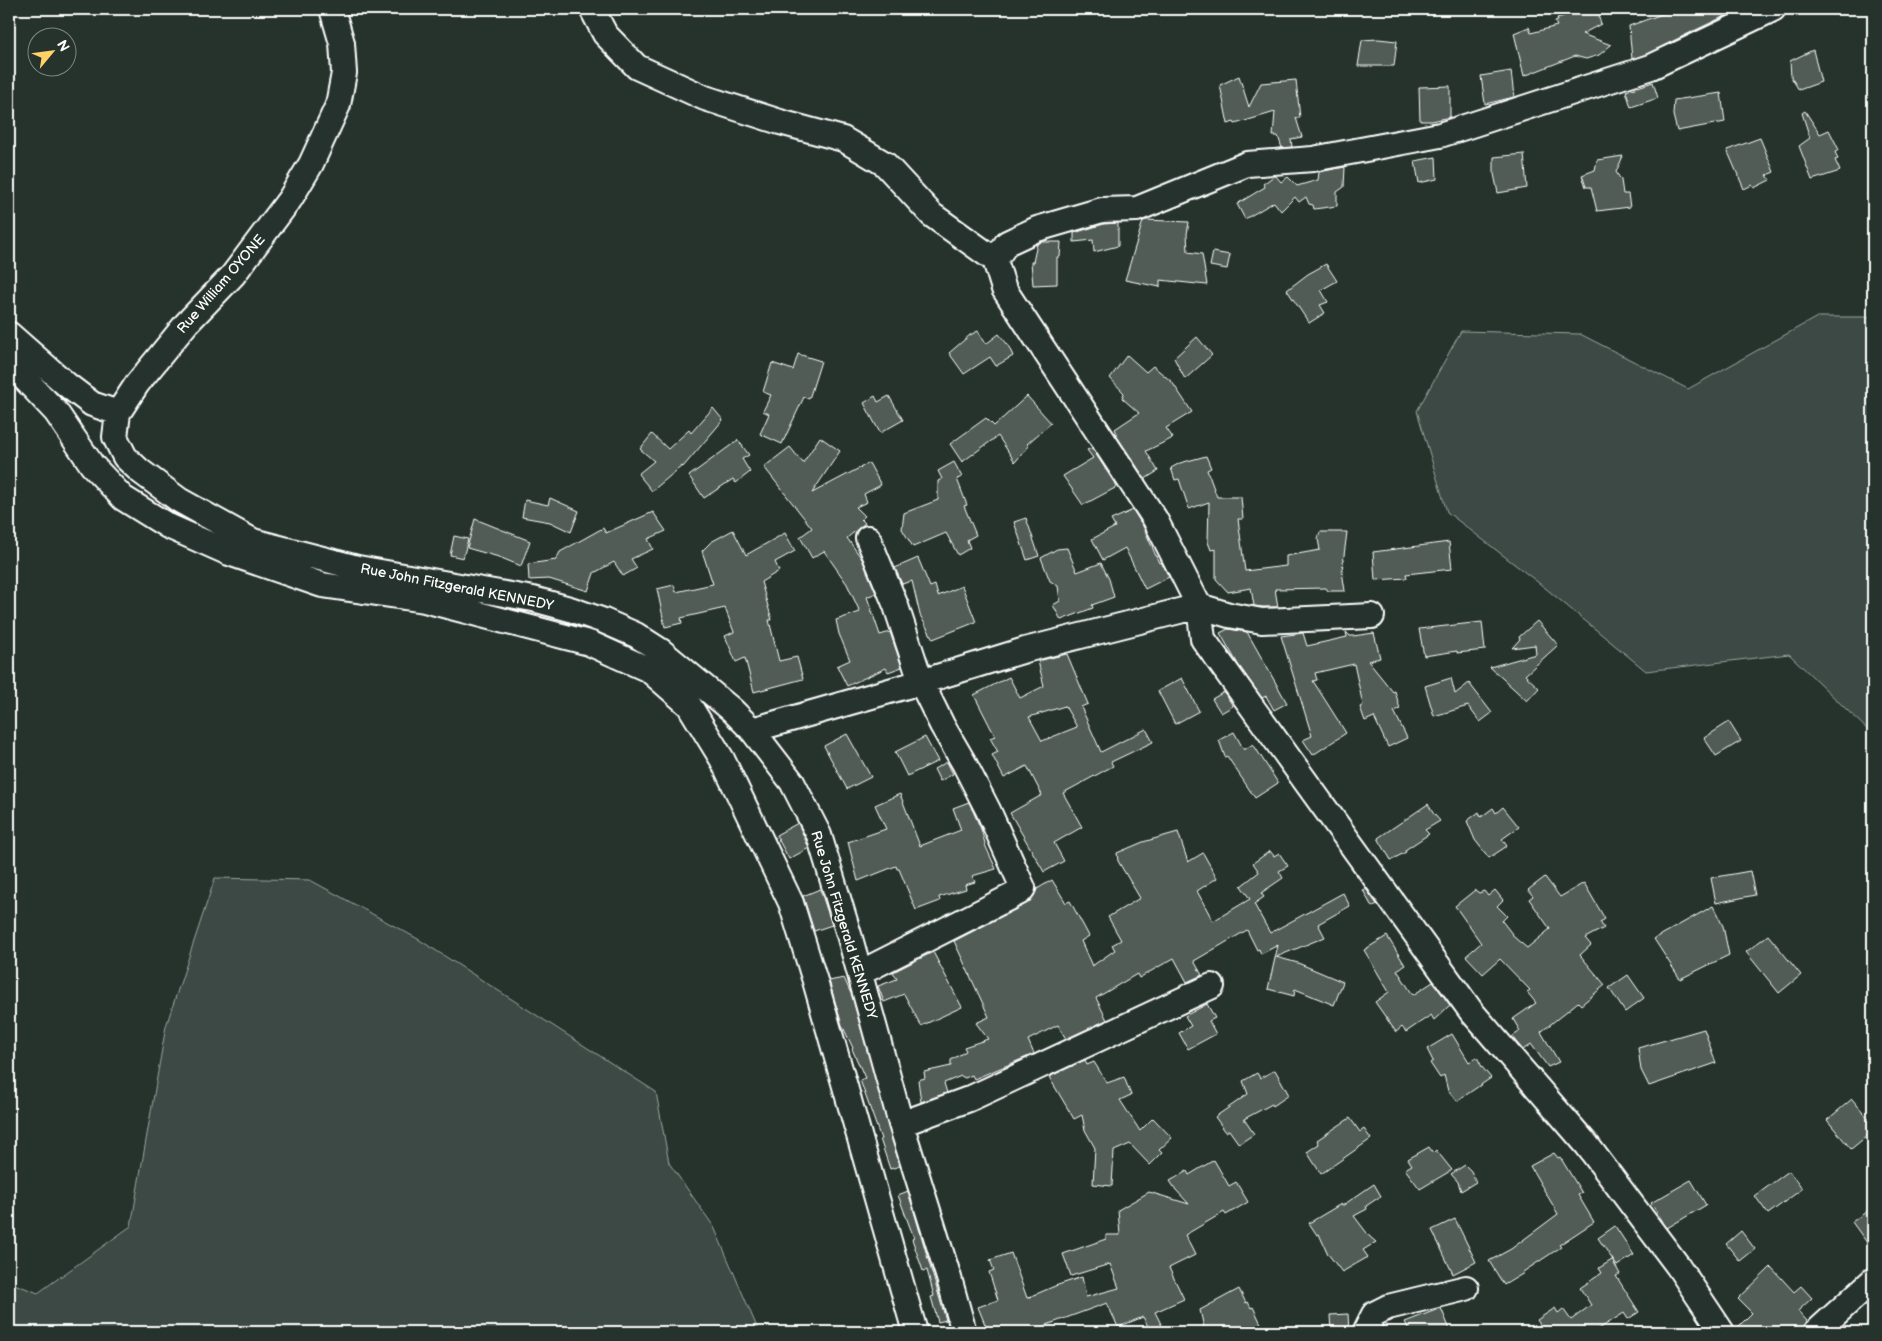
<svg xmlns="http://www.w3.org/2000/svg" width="1882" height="1341" viewBox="0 0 1882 1341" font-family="'Balsamiq Sans',sans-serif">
  <rect width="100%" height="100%" fill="#26332d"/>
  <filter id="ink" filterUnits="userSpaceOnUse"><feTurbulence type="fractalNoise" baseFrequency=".02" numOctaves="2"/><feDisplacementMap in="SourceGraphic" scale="10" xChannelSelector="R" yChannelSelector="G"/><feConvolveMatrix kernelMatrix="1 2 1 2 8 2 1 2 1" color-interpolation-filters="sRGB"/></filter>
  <g filter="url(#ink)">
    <!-- green -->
    <path fill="#3e4944" stroke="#9ea4a2" d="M1817,317H1873V735L1789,654L1646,671L1544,587L1447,512L1417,411L1461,331L1580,334L1688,389Z
      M215,878L310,880L418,939L656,1092L669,1163L714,1227L759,1332H9V1282L38,1293L131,1226L166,1026Z"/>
    <!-- building -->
    <path fill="#515c57" stroke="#fff" fill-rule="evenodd" d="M1589,9H1597L1601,24L1582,34L1611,45L1599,55L1586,59L1575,56L1524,76L1514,33L1529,27L1531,33L1557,26L1555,22L1558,21L1557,18Z
      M1676,9H1726L1729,14L1646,54L1632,59L1629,26Z
      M1378,39L1397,41L1394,66H1358L1362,40Z
      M1813,50L1821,82L1799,90L1791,77L1790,61Z
      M1511,71L1514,97L1485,104L1481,76Z
      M1239,76L1249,107L1261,83L1296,80L1300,118H1296L1302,137L1291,139L1292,147L1282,148L1278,136H1273L1275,112L1235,124L1234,122L1228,124L1220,85Z
      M1653,82L1658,98L1631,107L1626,91Z
      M1450,86V117L1432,121H1420L1419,87Z
      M1721,93L1725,122L1677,131L1673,115L1674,100Z
      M1805,111L1820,134L1829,130L1839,150L1835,152L1838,159L1835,160L1840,171L1812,180L1799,146L1810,138L1802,113Z
      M1760,138L1774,172L1767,175L1770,180L1754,188L1752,185L1744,189L1727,150Z
      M1524,154L1527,188L1498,193L1494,174V157Z
      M1623,156L1616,172L1621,180L1623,194H1628L1630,207L1597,211L1591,187H1586L1582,175L1595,170L1597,160Z
      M1436,157L1437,179L1419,183L1415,161Z
      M1345,167L1344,187L1337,192V206L1314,209L1313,205L1309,204L1306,197L1299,202L1295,197L1281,211L1274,202L1245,219L1237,204L1265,187L1263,184L1274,176H1276L1281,182L1288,177L1297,186L1318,180L1319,172Z
      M1146,220L1189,222L1187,234L1188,252L1202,254L1207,285L1160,280V287L1125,280L1143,221Z
      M1118,223V246L1094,252L1093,240L1074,242V233L1104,224Z
      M1041,242H1061L1060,257H1057V284L1033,285L1031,262H1033L1037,244Z
      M1213,252L1230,255L1227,269L1210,266Z
      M1326,264L1337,281L1321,290L1328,302L1320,305L1325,313L1309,323L1287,290L1308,274Z
      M978,331L986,344L999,334L1008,345L1013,356L996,366L990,357L964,374L949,353L970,335Z
      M1197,337L1212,355L1185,379L1174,358Z
      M798,354L821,361L809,399L804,397L782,444L760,434L769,414L763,411L771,395L763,392L772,363L793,370Z
      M1127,355L1146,372L1153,366L1172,382L1192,412L1166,428L1173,438L1146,451L1158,471L1145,479L1115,434L1117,433L1115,429L1139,413L1122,398L1124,393L1110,378Z
      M875,396L878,402L889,396L903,420L880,433L864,403Z
      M1027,396L1051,423L1027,444L1029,446L1015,462L998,436L962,462L950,444L986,418L994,426Z
      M713,408L723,420L683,467L682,466L652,491L638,474L654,461L640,449L652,434L668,449L689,430L691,433Z
      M820,437L840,451L812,493L869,463L881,485L864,494L867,502L856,507L865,516L861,519L865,523L847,538L862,559L876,593L867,597L880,635L890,632L902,667L888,672L886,668L847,686L837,666L850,660L839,634L836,620L860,612L847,584L824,551L812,558L800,537L812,528L764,467L790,447L803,463Z
      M738,440L749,455L742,459L750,472L736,483L733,479L704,498L689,476Z
      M1092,448L1117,487L1083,505L1063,476L1093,458L1087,450Z
      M1206,456L1211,468L1207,470L1217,497H1241L1243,519H1238L1245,571L1286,566V556L1320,550L1318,539L1320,532H1347L1342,571L1345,591H1328L1326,588L1275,589L1278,607H1263L1254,606L1251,588L1228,592L1216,579V549L1211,550L1208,542L1209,502L1189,509L1179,479L1175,480L1171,468L1180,463Z
      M954,462L962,477L957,479L967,505L964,506L976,535L967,540L970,548L958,555L946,533L913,547L902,529L904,513L938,500V481L942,479L938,471Z
      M550,498L579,511L571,532L550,522L522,517L525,500L548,505Z
      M1133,510L1143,526L1159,563L1161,562L1169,577L1145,589L1125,548L1103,560L1092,539L1115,527L1111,520Z
      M653,512L666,531L648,539L653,549L631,559L637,568L623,576L614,562L594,573L588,591L549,579L529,580L528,564L556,560L560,552L603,528L606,533Z
      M1026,518L1039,556L1027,560L1014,522Z
      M475,519L530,541L521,566L499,557L467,548Z
      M733,530L746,555L785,533L795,551L775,562L779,571L761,582L772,620H769L779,661L797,657L803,679L754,692L745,658L736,662L725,636L734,632L725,608L681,618L682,623L665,627L657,589L674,585L676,592L713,584L702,551L711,542Z
      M454,536L468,539L463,558L450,555Z
      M1449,542L1452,569L1406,574L1407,578L1375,580L1373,552Z
      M1067,548L1077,572L1101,563L1109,579L1114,597L1092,605L1093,608L1061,620L1053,605L1060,601L1058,586L1050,581L1041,558L1057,549Z
      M918,558L930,587L935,585L938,596L962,586L976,622L933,639L920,615L912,581L902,584L895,568Z
      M1537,621L1558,645L1525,675L1539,688L1527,701L1490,667L1536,654L1535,645L1512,648L1520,639L1519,637Z
      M1482,622L1485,650L1457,653V651L1424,656L1419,629Z
      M1228,629L1247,632L1287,703L1274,710L1266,696L1262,698L1239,666L1220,633Z
      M1346,632L1350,636H1353L1374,633L1380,658L1368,661L1393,692L1395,691L1400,709L1394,711L1407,738L1388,747L1374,717L1365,721L1360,707L1363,705L1354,664L1315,673L1317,680L1313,681L1346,733L1313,755L1303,740L1312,736L1281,636L1303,633L1307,646L1347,637Z
      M1067,654L1088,704L1081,707L1101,752L1146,729L1153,742L1111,762L1113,766L1063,793L1082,827L1054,843L1064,861L1044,872L1010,813L1042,795L1027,766L1004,778L992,755L998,752L990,738L995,736L974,695L1009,677L1020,698L1044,686L1038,661ZM1065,706L1077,727L1042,741L1029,717Z
      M1182,678L1199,711L1175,724L1158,691Z
      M1451,678L1455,694L1469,683L1492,713L1480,722L1468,706L1434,716L1425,686Z
      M1224,692L1233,706L1221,713L1212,699Z
      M1729,722L1741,741L1716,756L1704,738Z
      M1234,732L1244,750L1253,744L1278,783L1255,798L1227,756L1225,757L1219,740Z
      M847,734L871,777L847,789L824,746Z
      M925,737L938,761L907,776L895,752Z
      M947,762L953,774L940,781L934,769Z
      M900,794L920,846L961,830L953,808L969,802L981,829L986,847L996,869L972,876L975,882L965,885L966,889L939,897L940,901L916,910L899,869H897L896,866L858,881L848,842L886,829L875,805Z
      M1428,804L1433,813L1440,821L1425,830L1429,834L1405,850L1406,852L1391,860L1378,838Z
      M1503,807L1519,827L1502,839L1507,846L1489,858L1475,840L1467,821L1479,812L1481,817L1493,808L1496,813Z
      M798,823L809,848L789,859L776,835Z
      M1178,832L1188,862L1203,853L1217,878L1197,891L1213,921L1250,899L1241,886L1259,872L1253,863L1270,851L1274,856L1279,853L1288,866L1279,871L1283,878L1261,893L1264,897L1254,904L1270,933L1343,893L1350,906L1318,924L1325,937L1276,957L1298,963L1343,982L1334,1005L1295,989L1294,996L1268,989L1278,945L1261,954L1259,949L1257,950L1247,930L1194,961L1202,975L1187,982L1174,958L1139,978L1137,974L1096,998L1107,1020L1066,1039L1058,1025L1028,1040L1034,1054L974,1079L972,1075L965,1078L961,1076L944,1083L947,1093L921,1102L918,1080L925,1078L924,1072L951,1066V1060L966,1051L964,1047L988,1039L976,1023L989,1017L954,941L1026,904L1034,896L1037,889L1052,880L1066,903L1070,901L1089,936L1081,941L1092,966L1115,950L1112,945L1121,940L1108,917L1140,898L1118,861L1117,853L1143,842Z
      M1750,871L1755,895L1716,903L1711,878Z
      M1545,877L1560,897L1584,883L1605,919L1600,922L1604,928L1585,938L1591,945L1580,955L1605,985L1581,1005L1578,1002L1541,1032L1559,1062L1548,1067L1531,1044L1523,1050L1512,1037L1520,1031L1513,1019L1536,1003L1527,992L1530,990L1500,959L1483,974L1466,956L1481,943L1455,906L1475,890L1479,893L1484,891L1488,896L1495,890L1503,900L1497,906L1507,916L1502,921L1516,939L1527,948L1550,929L1529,899L1533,896L1528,890Z
      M820,889L832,925L814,931L803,896Z
      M1366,889L1377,904L1372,907L1363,890Z
      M1713,906L1723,926L1729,955L1680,979L1654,939Z
      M1768,935L1801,975L1779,993L1746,952Z
      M1387,936L1405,965L1397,970L1413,995L1433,982L1450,1005L1434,1020L1431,1015L1406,1032L1402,1027L1396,1032L1375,1002L1389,992L1364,950Z
      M933,952L962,1007L921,1026L904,994L884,1002L878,986L897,979L893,972Z
      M1628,975L1644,998L1625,1012L1609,988Z
      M844,978L852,996L900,1166L890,1169L880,1139H881L860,1080L865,1078L852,1049L853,1048L842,1025L829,981Z
      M1207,1004L1215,1018L1209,1021L1216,1034L1188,1049L1179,1033L1191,1026L1185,1016Z
      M1704,1029L1716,1063L1649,1086L1641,1070L1638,1048Z
      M1452,1034L1469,1062L1477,1057L1482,1067L1491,1078L1457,1101L1448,1091L1444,1075L1440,1078L1430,1063L1433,1061L1427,1049Z
      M1085,1060L1087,1065L1094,1062L1107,1083L1124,1077L1131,1095L1120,1100L1140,1131L1153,1118L1172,1138L1159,1150L1162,1153L1150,1165L1130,1144L1114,1151L1112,1186L1093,1184L1095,1148L1085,1130L1082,1115L1074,1119L1049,1077Z
      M1275,1070L1289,1095L1273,1106L1272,1104L1244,1119L1254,1134L1239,1144L1229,1130L1226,1132L1215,1117L1248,1094L1243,1081L1257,1073L1260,1078Z
      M1852,1099L1873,1124V1131L1851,1149L1827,1120Z
      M1350,1118L1360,1132L1364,1129L1371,1139L1321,1174L1307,1152L1319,1144L1317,1140Z
      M1429,1147L1433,1153L1436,1150L1452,1170L1420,1189L1405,1169L1412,1165L1408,1159Z
      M1554,1153L1558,1158L1560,1157L1582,1193L1578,1195L1594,1222L1559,1245L1561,1247L1523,1272L1524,1273L1504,1285L1489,1261L1511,1249L1558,1214L1530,1166Z
      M1214,1160L1229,1186L1236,1182L1248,1202L1226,1215L1224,1212L1185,1235L1195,1255L1169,1268L1184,1299L1155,1312L1165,1332H1151L1143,1317L1118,1327L1107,1303L1044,1326L1045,1329L1036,1332H988L978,1307L998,1300L989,1272L994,1270L990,1260L1011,1253L1027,1298L1055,1286L1082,1277L1086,1297L1119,1288L1110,1264L1071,1276L1063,1254L1106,1239V1235H1120L1118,1210L1149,1192L1189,1204L1176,1190L1170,1181L1187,1171L1189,1175Z
      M1465,1165L1471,1171L1476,1182L1461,1191L1458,1182L1451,1174Z
      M1789,1171L1802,1189L1768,1214L1755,1196Z
      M1691,1180L1706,1205L1667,1228L1651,1203Z
      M1374,1184L1381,1196L1366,1206L1367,1209L1354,1216L1370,1237L1376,1242L1363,1250L1368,1257L1342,1272L1328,1254L1319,1234L1317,1235L1309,1223L1341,1204L1342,1206Z
      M908,1191L946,1320L938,1322L931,1297L934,1296L927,1270L923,1271L912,1239L914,1238L898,1195Z
      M1873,1207V1251L1852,1222Z
      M1455,1219L1476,1262L1453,1274L1432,1230Z
      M1615,1226L1634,1255L1617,1266L1598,1238Z
      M1741,1231L1755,1249L1740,1261L1726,1244Z
      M1612,1260L1620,1274L1616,1276L1639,1312L1628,1319L1624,1313L1594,1332H1545L1537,1320L1555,1308L1558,1313L1563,1309L1571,1320L1591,1305L1580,1288L1602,1273L1599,1268Z
      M1771,1267L1794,1292L1801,1286L1812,1298L1798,1311L1807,1321L1801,1332H1746L1739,1326L1752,1313L1738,1299Z
      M1239,1289L1246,1303L1248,1302L1251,1308L1253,1307L1265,1332H1205L1200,1310Z
      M1441,1308L1451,1332H1410L1405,1322Z
      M1348,1314L1349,1332H1331L1330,1315Z"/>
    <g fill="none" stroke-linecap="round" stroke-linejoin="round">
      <defs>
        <path id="minor" d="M332,9L342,43L344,73L338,105L311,164L290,199L233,275L186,324L137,384L118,413L115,437L125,457L140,471L179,500L253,541L358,568L533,599L570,609L604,621L636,635L661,651L732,710L752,730L792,782L819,835L850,938L901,1124L949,1278L964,1332
          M592,9L605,34L637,67L705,98L780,122L843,139L885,164L932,215L995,260
          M9,334L67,385L92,404L118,413
          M9,362L56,412L92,465L123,498L168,526L229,553L322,585L424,600L589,643L649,670L689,705L722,759L791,903L815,981L915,1332
          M752,730L921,682L1025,650L1199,606L1229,615L1262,621L1372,616
          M860,973L1020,892L1023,888L988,810L964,763L942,725L921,682L896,606L868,538
          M901,1124L969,1099L1212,986
          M1365,1332L1374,1314L1388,1307L1466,1288
          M1722,1332L1678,1266L1587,1145L1471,1011L1203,639L1199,606L1155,519L1004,289L995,260L1007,243L1037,229L1102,210L1137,209L1247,164L1313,159L1440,135L1651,67L1773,9
          M1816,1332L1873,1280"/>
      </defs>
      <!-- minor casing -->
      <use href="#minor" stroke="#fff" stroke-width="28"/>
      <!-- minor -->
      <use href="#minor" stroke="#26332d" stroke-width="24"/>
    </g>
  </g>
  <g text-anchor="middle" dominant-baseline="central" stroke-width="5" stroke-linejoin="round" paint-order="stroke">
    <!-- street labels -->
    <g font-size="14" fill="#fff" stroke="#26332d">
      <text transform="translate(221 284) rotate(-49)">Rue William OYONE</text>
      <text transform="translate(457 587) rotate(11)">Rue John Fitzgerald KENNEDY</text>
      <text transform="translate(844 925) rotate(73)">Rue John Fitzgerald KENNEDY</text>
    </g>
  </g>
  <!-- margin -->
  <rect width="1882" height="1341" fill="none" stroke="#26332d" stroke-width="30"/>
  <rect x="15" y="15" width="1852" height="1311" fill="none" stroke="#fff" stroke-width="2" filter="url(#ink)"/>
  <!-- north arrow -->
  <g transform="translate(52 52) rotate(61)"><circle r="24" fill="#26332d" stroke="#7d8581"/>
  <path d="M0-4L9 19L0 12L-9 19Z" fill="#ffd166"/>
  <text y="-8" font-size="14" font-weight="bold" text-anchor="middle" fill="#ffffff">N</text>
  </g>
</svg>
